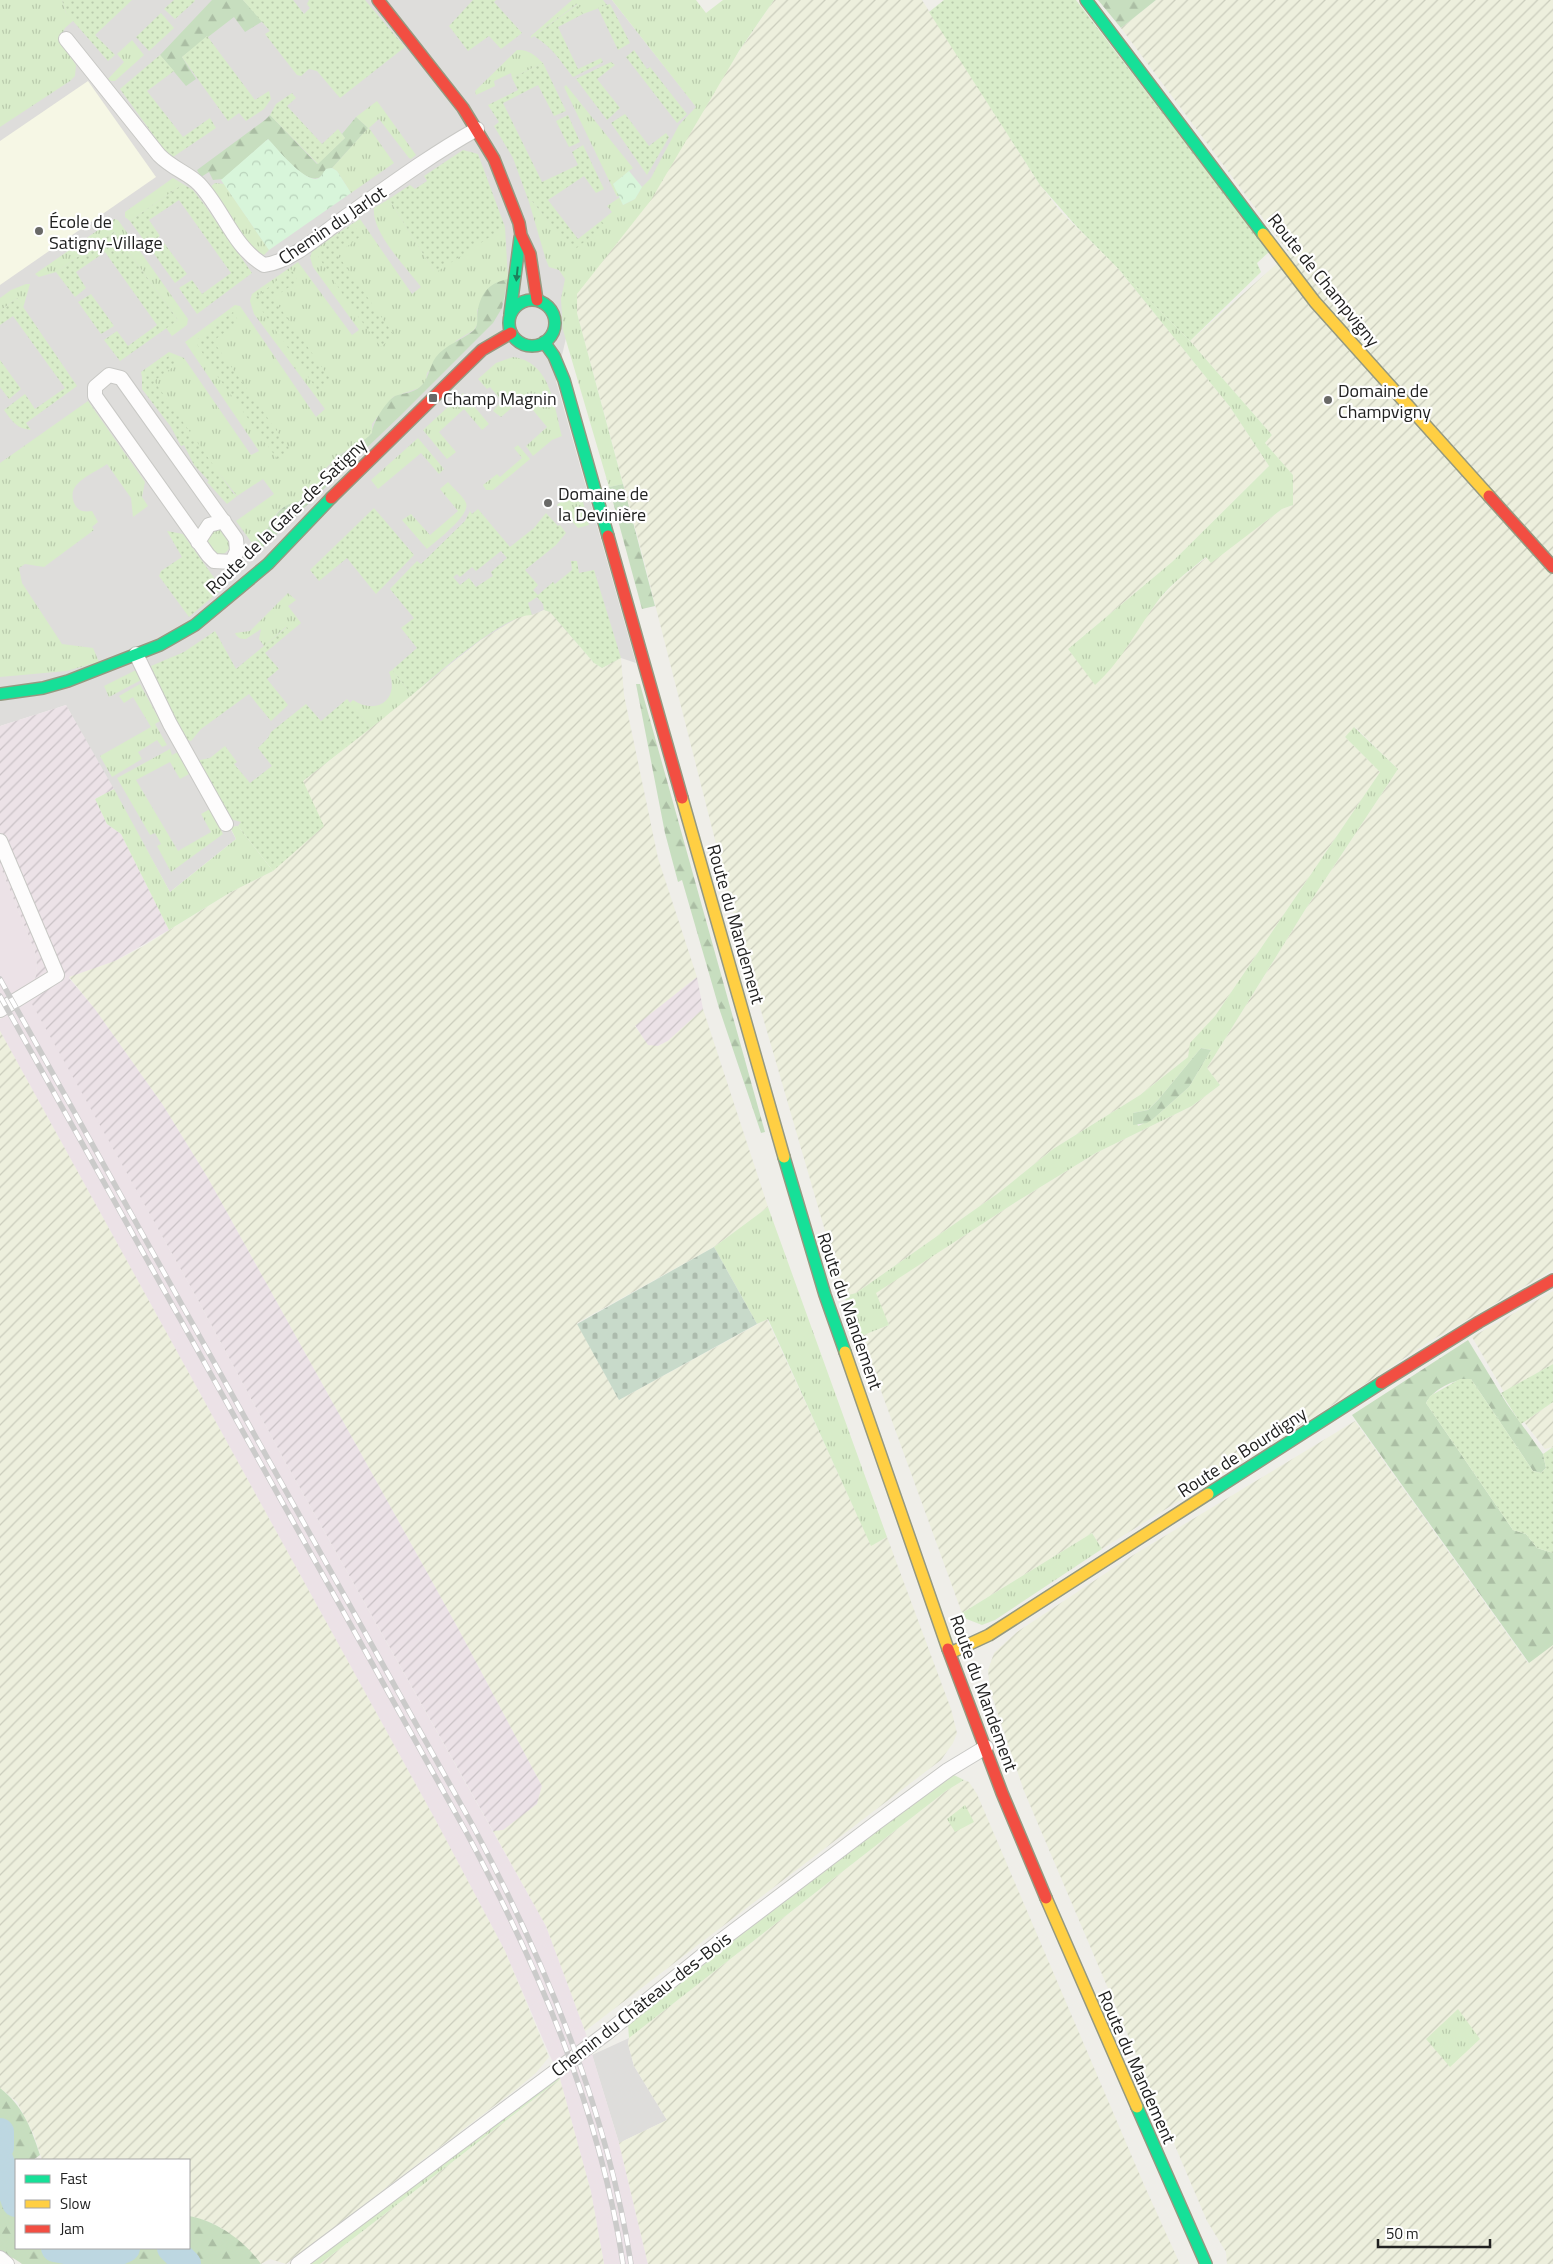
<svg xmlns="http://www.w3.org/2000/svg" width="1553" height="2264" viewBox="0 0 1553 2264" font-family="'Titillium Web',sans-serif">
  <defs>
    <pattern id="industrial-furrows" width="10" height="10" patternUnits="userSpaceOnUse" patternTransform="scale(1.25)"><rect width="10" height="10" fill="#ece2e7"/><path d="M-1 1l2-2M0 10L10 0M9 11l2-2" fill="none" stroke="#cac2c6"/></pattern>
    <pattern id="farmland-furrows" width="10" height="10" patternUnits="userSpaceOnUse" patternTransform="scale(1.25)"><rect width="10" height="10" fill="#edefdd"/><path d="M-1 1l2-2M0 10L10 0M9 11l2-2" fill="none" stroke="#cbcdbd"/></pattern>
    <pattern id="grass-tufts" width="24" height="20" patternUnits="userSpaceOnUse" patternTransform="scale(1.25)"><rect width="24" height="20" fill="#d8ecc9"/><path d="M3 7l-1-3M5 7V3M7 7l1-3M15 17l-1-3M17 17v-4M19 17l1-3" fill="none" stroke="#b9caac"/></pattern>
    <pattern id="forest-firs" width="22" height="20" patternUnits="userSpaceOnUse" patternTransform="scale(1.25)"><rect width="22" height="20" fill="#c7debf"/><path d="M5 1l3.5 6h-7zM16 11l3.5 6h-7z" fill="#abbea4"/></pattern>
    <pattern id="cemetery-stones" width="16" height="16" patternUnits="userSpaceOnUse" patternTransform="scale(1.25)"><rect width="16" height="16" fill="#c8daca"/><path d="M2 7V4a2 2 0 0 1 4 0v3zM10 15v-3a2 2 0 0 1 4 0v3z" fill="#acbbad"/></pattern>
    <pattern id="park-crowns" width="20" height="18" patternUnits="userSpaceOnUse" patternTransform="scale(1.25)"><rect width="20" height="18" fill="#d8f5da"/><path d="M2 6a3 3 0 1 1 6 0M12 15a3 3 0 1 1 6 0" fill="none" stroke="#b9d2bb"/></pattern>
    <pattern id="garden-dots" width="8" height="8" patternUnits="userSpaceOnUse" patternTransform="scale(1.25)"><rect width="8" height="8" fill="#d8ecc9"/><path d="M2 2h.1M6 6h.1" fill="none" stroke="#b9caac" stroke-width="1.8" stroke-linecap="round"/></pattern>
  </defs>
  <rect width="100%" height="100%" fill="#efeee9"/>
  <!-- residential -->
  <path fill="#dedddb" d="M0,0H612L702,114L577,291L556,381L636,663L621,658L602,668L544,610L481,640L304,781L238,826L230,828L236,839L170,892L66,705L0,726Z
    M629,2038L628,2044L634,2066L667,2120L619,2143L592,2055Z"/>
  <!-- industrial -->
  <path fill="url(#industrial-furrows)" d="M66,705L114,789L95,799L107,824L121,834L169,930L115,961L69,978L95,1009L163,1105L208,1178L458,1628L542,1786L537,1804L503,1831H493L283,1458L194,1293L22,988L35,979L37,967L35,952L0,866V726Z
    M697,977L703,1009L668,1041L658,1046H648L635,1025Z"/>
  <!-- education -->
  <path fill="#f6f7e5" d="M88,81L156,177L0,285V141Z"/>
  <!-- railway -->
  <path fill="#ece2e7" d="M0,866L35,952L37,967L35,979L23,988L194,1293L283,1458L546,1926L585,2031L619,2143L648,2264H604L591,2192L560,2079L505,1951L436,1821L0,1031V1019L4,1017L0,1010Z"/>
  <!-- farmland -->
  <path fill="url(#farmland-furrows)" d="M774,0H922L1038,182L1061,212L1117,267L1230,407L1269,466L1172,562L1068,649L1095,684L1161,597L1178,580L1207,557L1211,562L1282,509L1293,505V475L1265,443L1272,435L1190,341L1289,253L1121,28L1156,0H1553V1270L1432,1340L1342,1399L1102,1549L1092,1533L962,1613L861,1336L889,1325L875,1293L1016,1202L1096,1153L1192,1106L1220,1085L1207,1068L1305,910L1398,769L1355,727L1345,737L1380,772L1215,1016L1191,1043L1188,1057L1140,1095L1053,1149L997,1194L856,1293L844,1296L741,942L643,557L577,313V291Z
    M544,610L550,612L594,663L602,668L621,658L624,695L658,858L697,977L635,1026L648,1045L658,1046L668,1041L703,1009L768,1207L714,1247L577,1323L619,1400L767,1319L871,1545L887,1537L951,1709L957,1733L953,1743L941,1760L585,2031L546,1926L493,1831L503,1830L537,1804L542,1786L458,1628L208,1178L163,1105L95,1009L69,977L115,961L142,947L231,892L273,871L303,781L481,640L522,615H532Z
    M0,1031L436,1821L505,1951L549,2057L536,2073L518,2088L286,2264L270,2259L261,2264L244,2245L223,2229L210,2222L189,2216V2160H42L34,2135L17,2102L0,2088Z
    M1553,1291V1364L1504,1392L1472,1337Z
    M1553,1402V1447L1545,1449L1524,1422Z
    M1355,1421L1528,1663L1553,1645V2264H1227L1226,2252L1207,2221L1024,1791L990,1690L988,1670L994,1653L1017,1632L1130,1557Z
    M964,1780L969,1782L977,1794L1145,2187L1180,2264H648L619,2143L667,2120L634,2066L628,2044L629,2038L946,1791Z
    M560,2079L591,2192L604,2264H320Z"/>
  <!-- grass -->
  <path fill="url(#grass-tufts)" fill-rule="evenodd" d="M0,0H62L66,13L74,20L65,28L59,40L76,65L75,76L70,81L0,127Z
    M572,0H603L607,5L583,14L577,4L531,38V36Z
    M612,0H696L706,13L723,0H774L739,51L651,200L577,294V313L623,484L609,487L563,330L561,299L565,279L559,270L549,267L546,260L529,202L532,201L573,250L604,225L601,221L612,212L607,206L620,197L623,205L635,199L642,187L651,178L679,125L696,107Z
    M132,40L144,55L115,81H111L108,79L124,62L117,54Z
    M517,50C528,49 535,55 543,63L512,78L511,73L494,81L495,86L476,95L475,91Z
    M566,85L633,168L613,184L619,195L617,197L564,87Z
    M377,101L416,155L411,159L409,158L379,119L369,128L394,163L351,193L337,171L332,168L368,128L356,117Z
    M173,178L183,184L130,221L125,217V212Z
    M215,183L224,184L269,250L264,255L253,249L209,188Z
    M389,199L434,271L505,227L508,279L477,310L478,323L474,330L457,340L427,373L426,381L419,388L393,397L372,424V433L366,439L339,455L324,470L325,480C318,485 317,494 310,498C296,504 284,502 275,516C268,526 264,538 252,543L236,521L274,494L263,479L237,496L142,377L141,372L169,352L184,358L251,455L259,451L185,342L235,305L240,306L316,417L325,409L254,314L250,301L252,294L298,262L352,335L359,330L313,267L310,257L313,249L360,219L412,294L421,287C406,267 371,232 374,208Z
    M114,219L118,220L188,319L187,325L172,336L166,328L178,320L114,232L56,272L39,277L35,274Z
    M1117,267L1190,341L1272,435L1265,443L1293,475V505L1282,509L1211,563L1206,557C1190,570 1173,582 1160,598C1138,627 1123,660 1095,685L1068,649L1172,562L1269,466L1230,407Z
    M26,284H30L23,308L17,298L0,311V298L11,290Z
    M513,357C551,362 554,406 562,436L552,440L533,456L526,446L547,427L523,398L501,417L493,411L502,401L490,387L487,389L478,379L496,363Z
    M463,393L489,424L482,430L464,409L439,432L456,452L447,459L423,430Z
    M88,401L145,482L142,497L148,506L133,517L131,498L107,464C92,475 64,483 75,505C79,512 85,512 92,511L98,522L92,527L94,530L44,567L25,564L19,568L22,583L62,644L93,648L99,662L66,671L0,677V463Z
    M418,438L444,469L439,474L421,453L378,489L371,480Z
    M518,445L530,459L493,490H486L483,485L497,474L500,477L522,458L514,448Z
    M448,482C453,488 463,496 466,503C471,515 436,541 427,549L402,520L411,514L430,535L458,511L440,489Z
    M580,490L589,525L578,528L557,505L569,494Z
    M219,529L225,531L231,545C227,553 223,556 215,555L206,543L213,530Z
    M288,593L296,600L288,606L301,623L290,632L286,627L264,646L259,639L261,629L246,639C241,639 237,638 235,633L250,631Z
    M136,670L141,680L109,697L104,686Z
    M392,670L412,695L371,728L350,703L353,700C377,716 400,699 389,672Z
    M140,684L160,721L155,724L167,745L162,747L157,740L138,752L142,759L112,777L100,756L151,727L133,697L124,703L119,696Z
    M1354,727L1398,769L1305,910L1207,1068L1220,1085L1192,1106L1096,1153L1016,1202L876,1293L889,1325L861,1336L844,1296L856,1293L997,1194L1053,1149L1140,1095L1188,1057L1190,1043L1215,1016L1380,772L1345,737ZM1201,1048L1211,1050L1189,1087L1153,1119L1138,1126L1133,1113L1148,1110L1158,1100Z
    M170,749L172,755L178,752L189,774L180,779L170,762L136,780L178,851L211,832L201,814L210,809L223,834L171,872L157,846L161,844L155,833L150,835L117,778Z
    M114,789L170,892L236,839L230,827L238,826L273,871L231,892L169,930L121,834L107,824L95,799Z
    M768,1207L887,1537L871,1546L768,1319L757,1324L714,1247Z
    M1092,1533L1102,1549L995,1620L982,1625L964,1618L962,1613Z
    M952,1774L964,1780L946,1791L629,2038L628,2025C732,1936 843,1856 952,1774Z
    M965,1805L974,1822L955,1832L947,1819Z
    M1458,2009L1480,2039L1450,2067L1426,2039Z
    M559,2077L560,2079L320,2264H308Z"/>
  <!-- forest -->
  <path fill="url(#forest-firs)" d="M212,0H243L263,21L245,32L234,17L182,57L196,79L186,86L160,55Z
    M1098,0H1156L1121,28Z
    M270,115L317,164L345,138L342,134L356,117L368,128L332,168L326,169C324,172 322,177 318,178C304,183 277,149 268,139L223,179L213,180L209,172L201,177L197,170L265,120Z
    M508,279L502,308L493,323L401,415L258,552L252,543C266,537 268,525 277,514C288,500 297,504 310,497C317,493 319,485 325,480C331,451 355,451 372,433C372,424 386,401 395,396C403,393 413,393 420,387C429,380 429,366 436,357C445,345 462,340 473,331C480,325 476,316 478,309C482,291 490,283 508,279Z
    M623,484L655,606L642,609L609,487Z
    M636,684H640L765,1132L761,1133L719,1008L682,880L678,882L665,833Z
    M1201,1048L1211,1050L1189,1087L1153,1119L1147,1123L1133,1125V1113L1148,1110L1158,1100Z
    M1468,1340L1507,1404L1543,1454L1546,1468L1541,1473L1533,1471L1471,1379C1456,1378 1433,1389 1426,1403L1513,1530L1526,1534L1537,1548L1553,1553V1645L1529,1663L1352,1415Z
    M0,2088C23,2106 31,2128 40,2155L33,2160H16V2248H39L45,2252V2248H189V2216C217,2221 245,2241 261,2264H22C15,2258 7,2256 0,2251Z"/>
  <!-- cemetery -->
  <path fill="url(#cemetery-stones)" d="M714,1247L757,1324L619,1400L577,1324Z"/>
  <!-- park -->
  <path fill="url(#park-crowns)" d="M268,139C277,148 306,185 319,178C322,176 323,172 326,169L332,168L337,171L351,193L269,250L221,180Z
    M629,171L642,187L635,199L623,205L613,184Z"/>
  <!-- garden -->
  <path fill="url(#garden-dots)" fill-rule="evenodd" d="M62,0H132L95,35L115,55L108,61L66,13Z
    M174,0H194L195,1L175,19L164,9Z
    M243,0H293L304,14L310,8L307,4L309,0H365L405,47L340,98L317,71L309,69L301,76L297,75L265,34L270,31Z
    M473,0H496L494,2L522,33L501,49L489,36L468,51L449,26Z
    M944,0H1076L1269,252L1257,263L1261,272L1190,341L1077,227L1040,185L929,12Z
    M578,4L583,14L558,27L578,69L601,58L603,62L573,77C558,58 554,49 534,36Z
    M610,4L630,43L618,50L598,8Z
    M161,13L174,28L149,51L136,37Z
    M207,36L255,100L269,91L271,99L264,109L246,121L239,113L228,121L182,57Z
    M634,50L647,69L650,67L687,114L677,123L626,57Z
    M160,55L174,71L147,91L183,137L210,118L216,128L173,157L170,158L120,89Z
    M611,62L615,65L597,79L620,108L607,120L576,79Z
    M543,63L566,111L554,116L538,85L503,103L542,182L578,165L572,152L583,145L604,189L596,193L584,176L548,200L578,239L601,221L605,225L573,251L532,201L529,202L513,158L494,126L499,122L488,105L518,90L512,78Z
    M292,93L296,98L287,106L322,144L338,129L345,138L318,164L270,115L276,104Z
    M625,114L649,146L666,133L669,137L647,175L611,123Z
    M568,115L580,142L569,147L556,121Z
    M463,150L478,154L505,227L435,273L389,199L410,185L415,189L427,181L424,176Z
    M183,184L193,190L206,207L252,273L197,314L179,288L192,280L202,294L231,273L179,200L149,220L160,236L148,246L130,221Z
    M353,223L361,236L337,254L394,335L381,347L351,307L316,253Z
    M114,232L178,320L120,361L104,340L117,331L128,346L157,325L105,252L76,272L86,288L75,297L56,272Z
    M164,243L187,274L175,283L152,251Z
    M291,269L298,281L273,298L331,380L318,391L254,299Z
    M91,294L114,326L101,334L78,302Z
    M17,298L77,386L26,423L31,430C17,429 12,421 4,410L25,394L35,409L65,388L13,316L0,325V311Z
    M233,312L239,322L213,341L291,451L278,460L213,370L195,341Z
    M171,354L177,364L154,381L233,493L237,496L227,504L207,482L209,481L194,465L184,445L181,446L171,427L142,389V377Z
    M0,360L21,389L9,399L0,387Z
    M374,508L414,555L376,594L347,558L319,581L310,570Z
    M478,509L510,547L534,528L546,513L558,526L560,525L566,533L556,545L525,570L538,585L533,590L538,595L553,582L555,584L572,570L571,561H577L579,573L594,570L621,658L602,668L594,663L550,612L544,610L543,604L537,597L528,603L532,615C504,614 436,675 412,695L392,670L417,648L401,628L414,618L390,589L417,561L421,564L465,521L470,511L472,514ZM501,551L507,558L491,572L493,576L476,587L469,578L460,585L453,577L457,574L460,577L472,567L476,571Z
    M167,531L183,534L222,589L189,617L159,576L161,571L182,557Z
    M287,627L290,632L265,653L279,669L267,679L288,705L271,721L249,694L201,729L191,741L185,739L165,703L151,666L184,652L215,631L236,669Z
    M347,699L371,728L303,781L324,826L273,871L238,826L241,822L227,818L196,763L200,760L210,758L225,746L237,762L234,764L250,783L272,766L258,748L268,738L271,732L306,704L321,721Z
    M1553,1364V1402L1521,1424L1501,1393Z
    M1460,1379H1471L1533,1471L1541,1473L1546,1468L1543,1454L1553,1447V1553L1537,1548L1526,1534L1513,1530L1426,1403L1430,1396Z"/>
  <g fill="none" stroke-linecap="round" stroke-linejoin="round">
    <!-- river -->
    <path stroke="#bdd7e1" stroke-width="28" d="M0,2132V2147
      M0,2161L16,2203
      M55,2248L105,2258L126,2248
      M171,2248L187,2264"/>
    <defs>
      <path id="street" d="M66,39L159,155C173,169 188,173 199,184C223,209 233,247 264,265C292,262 324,232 348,215C390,185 432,154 477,129
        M109,375L121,378L236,539L237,551L232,562L214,561L208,555L95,396V387Z
        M198,542L209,525L224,521
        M136,654L170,724L226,824
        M0,841L57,975L0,1010
        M0,2258L7,2264
        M298,2264L608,2032L723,1939L876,1823L948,1770L986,1747"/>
      <path id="fast" d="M1086,0L1263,234
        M509 323a23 23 0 1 1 46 0a23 23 0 1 1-46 0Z
        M510,314L520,238
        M544,342L554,356L564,380L608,536
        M0,694L43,688L68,681L160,645L195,625L268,564L331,498
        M784,1157L825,1295L845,1352
        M1208,1494L1381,1383
        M1137,2107L1206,2264"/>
      <path id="slow" d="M1263,234L1315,302L1489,496
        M682,798L784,1157
        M845,1352L948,1649
        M950,1653L989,1635L1208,1494
        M1046,1898L1137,2107"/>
      <path id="jam" d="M378,0L463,108L494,159L519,223L521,235L530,254L537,300
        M1489,496L1553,567
        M331,498L482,350L511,333
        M608,536L682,798
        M1381,1383L1479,1322L1553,1280
        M948,1649L1002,1793L1046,1898"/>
    </defs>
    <!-- street casing -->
    <use href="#street" stroke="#c8c8c5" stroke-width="16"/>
    <!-- fast casing -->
    <use href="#fast" stroke="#959980" stroke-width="14"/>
    <!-- slow casing -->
    <use href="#slow" stroke="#959980" stroke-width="14"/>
    <!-- jam casing -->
    <use href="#jam" stroke="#959980" stroke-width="14"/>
    <!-- street -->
    <use href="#street" stroke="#fdfcfc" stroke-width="14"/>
    <!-- fast -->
    <use href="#fast" stroke="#16e098" stroke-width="11"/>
    <!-- slow -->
    <use href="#slow" stroke="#ffcf43" stroke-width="11"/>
    <!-- jam -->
    <use href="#jam" stroke="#f24e42" stroke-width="11"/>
    <defs>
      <path id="rail" d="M0,979L473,1826C546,1964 607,2109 631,2264
        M0,996L465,1830C538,1966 600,2110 623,2264"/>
    </defs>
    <!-- rail casing -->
    <use href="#rail" stroke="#cbcbca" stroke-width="5.5"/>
    <!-- rail -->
    <use href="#rail" stroke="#fff" stroke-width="4" stroke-dasharray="11" stroke-linecap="butt"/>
  </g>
  <!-- one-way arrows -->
  <defs><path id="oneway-solid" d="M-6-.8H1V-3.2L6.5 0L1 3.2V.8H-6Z" transform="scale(1.25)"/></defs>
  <use fill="#1c805c" href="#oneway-solid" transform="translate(517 274) rotate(96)"/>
  <!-- markers -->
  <g fill="#696967" stroke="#fff" stroke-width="2">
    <circle cx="39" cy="231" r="5"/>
    <rect x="428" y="393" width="10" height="10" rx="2.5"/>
    <circle cx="1328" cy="400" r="5"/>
    <circle cx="548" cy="503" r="5"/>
  </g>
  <g text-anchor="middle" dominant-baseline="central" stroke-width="4.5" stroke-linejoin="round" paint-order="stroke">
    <!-- poi labels -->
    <g font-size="18" fill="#212121" stroke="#fff" text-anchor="start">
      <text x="49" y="221">École de<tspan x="49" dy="21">Satigny-Village</tspan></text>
      <text x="1338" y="390">Domaine de<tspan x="1338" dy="21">Champvigny</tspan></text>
      <text x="443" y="398">Champ Magnin</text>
      <text x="558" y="493">Domaine de<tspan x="558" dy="21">la Devinière</tspan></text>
    </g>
    <!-- street labels -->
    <g font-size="18" fill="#212121" stroke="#fff">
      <text transform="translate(332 225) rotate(-34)">Chemin du Jarlot</text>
      <text transform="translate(1324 280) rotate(51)">Route de Champvigny</text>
      <text transform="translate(286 516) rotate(-44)">Route de la Gare-de-Satigny</text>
      <text transform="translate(736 924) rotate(74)">Route du Mandement</text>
      <text transform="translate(850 1311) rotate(71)">Route du Mandement</text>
      <text transform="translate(1242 1452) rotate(-33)">Route de Bourdigny</text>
      <text transform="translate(984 1693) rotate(70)">Route du Mandement</text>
      <text transform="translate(641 2004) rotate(-38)">Chemin du Château-des-Bois</text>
      <text transform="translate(1137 2067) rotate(66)">Route du Mandement</text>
    </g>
  </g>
  <!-- legend -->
  <rect x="15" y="2159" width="175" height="90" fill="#ffffff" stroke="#a6a6a6"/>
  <rect x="25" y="2175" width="25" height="8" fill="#16e098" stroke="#a6a6a6"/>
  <text x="60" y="2184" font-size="15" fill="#212121">Fast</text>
  <rect x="25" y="2200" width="25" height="8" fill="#ffcf43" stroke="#a6a6a6"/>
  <text x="60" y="2209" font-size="15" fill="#212121">Slow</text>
  <rect x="25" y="2225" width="25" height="8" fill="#f24e42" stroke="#a6a6a6"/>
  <text x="60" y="2234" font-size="15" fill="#212121">Jam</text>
  <!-- scale -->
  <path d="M1378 2239v8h112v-8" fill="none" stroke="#212121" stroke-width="2.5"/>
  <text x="1386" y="2239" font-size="15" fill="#212121" stroke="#ffffff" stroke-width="4" paint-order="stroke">50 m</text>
</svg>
